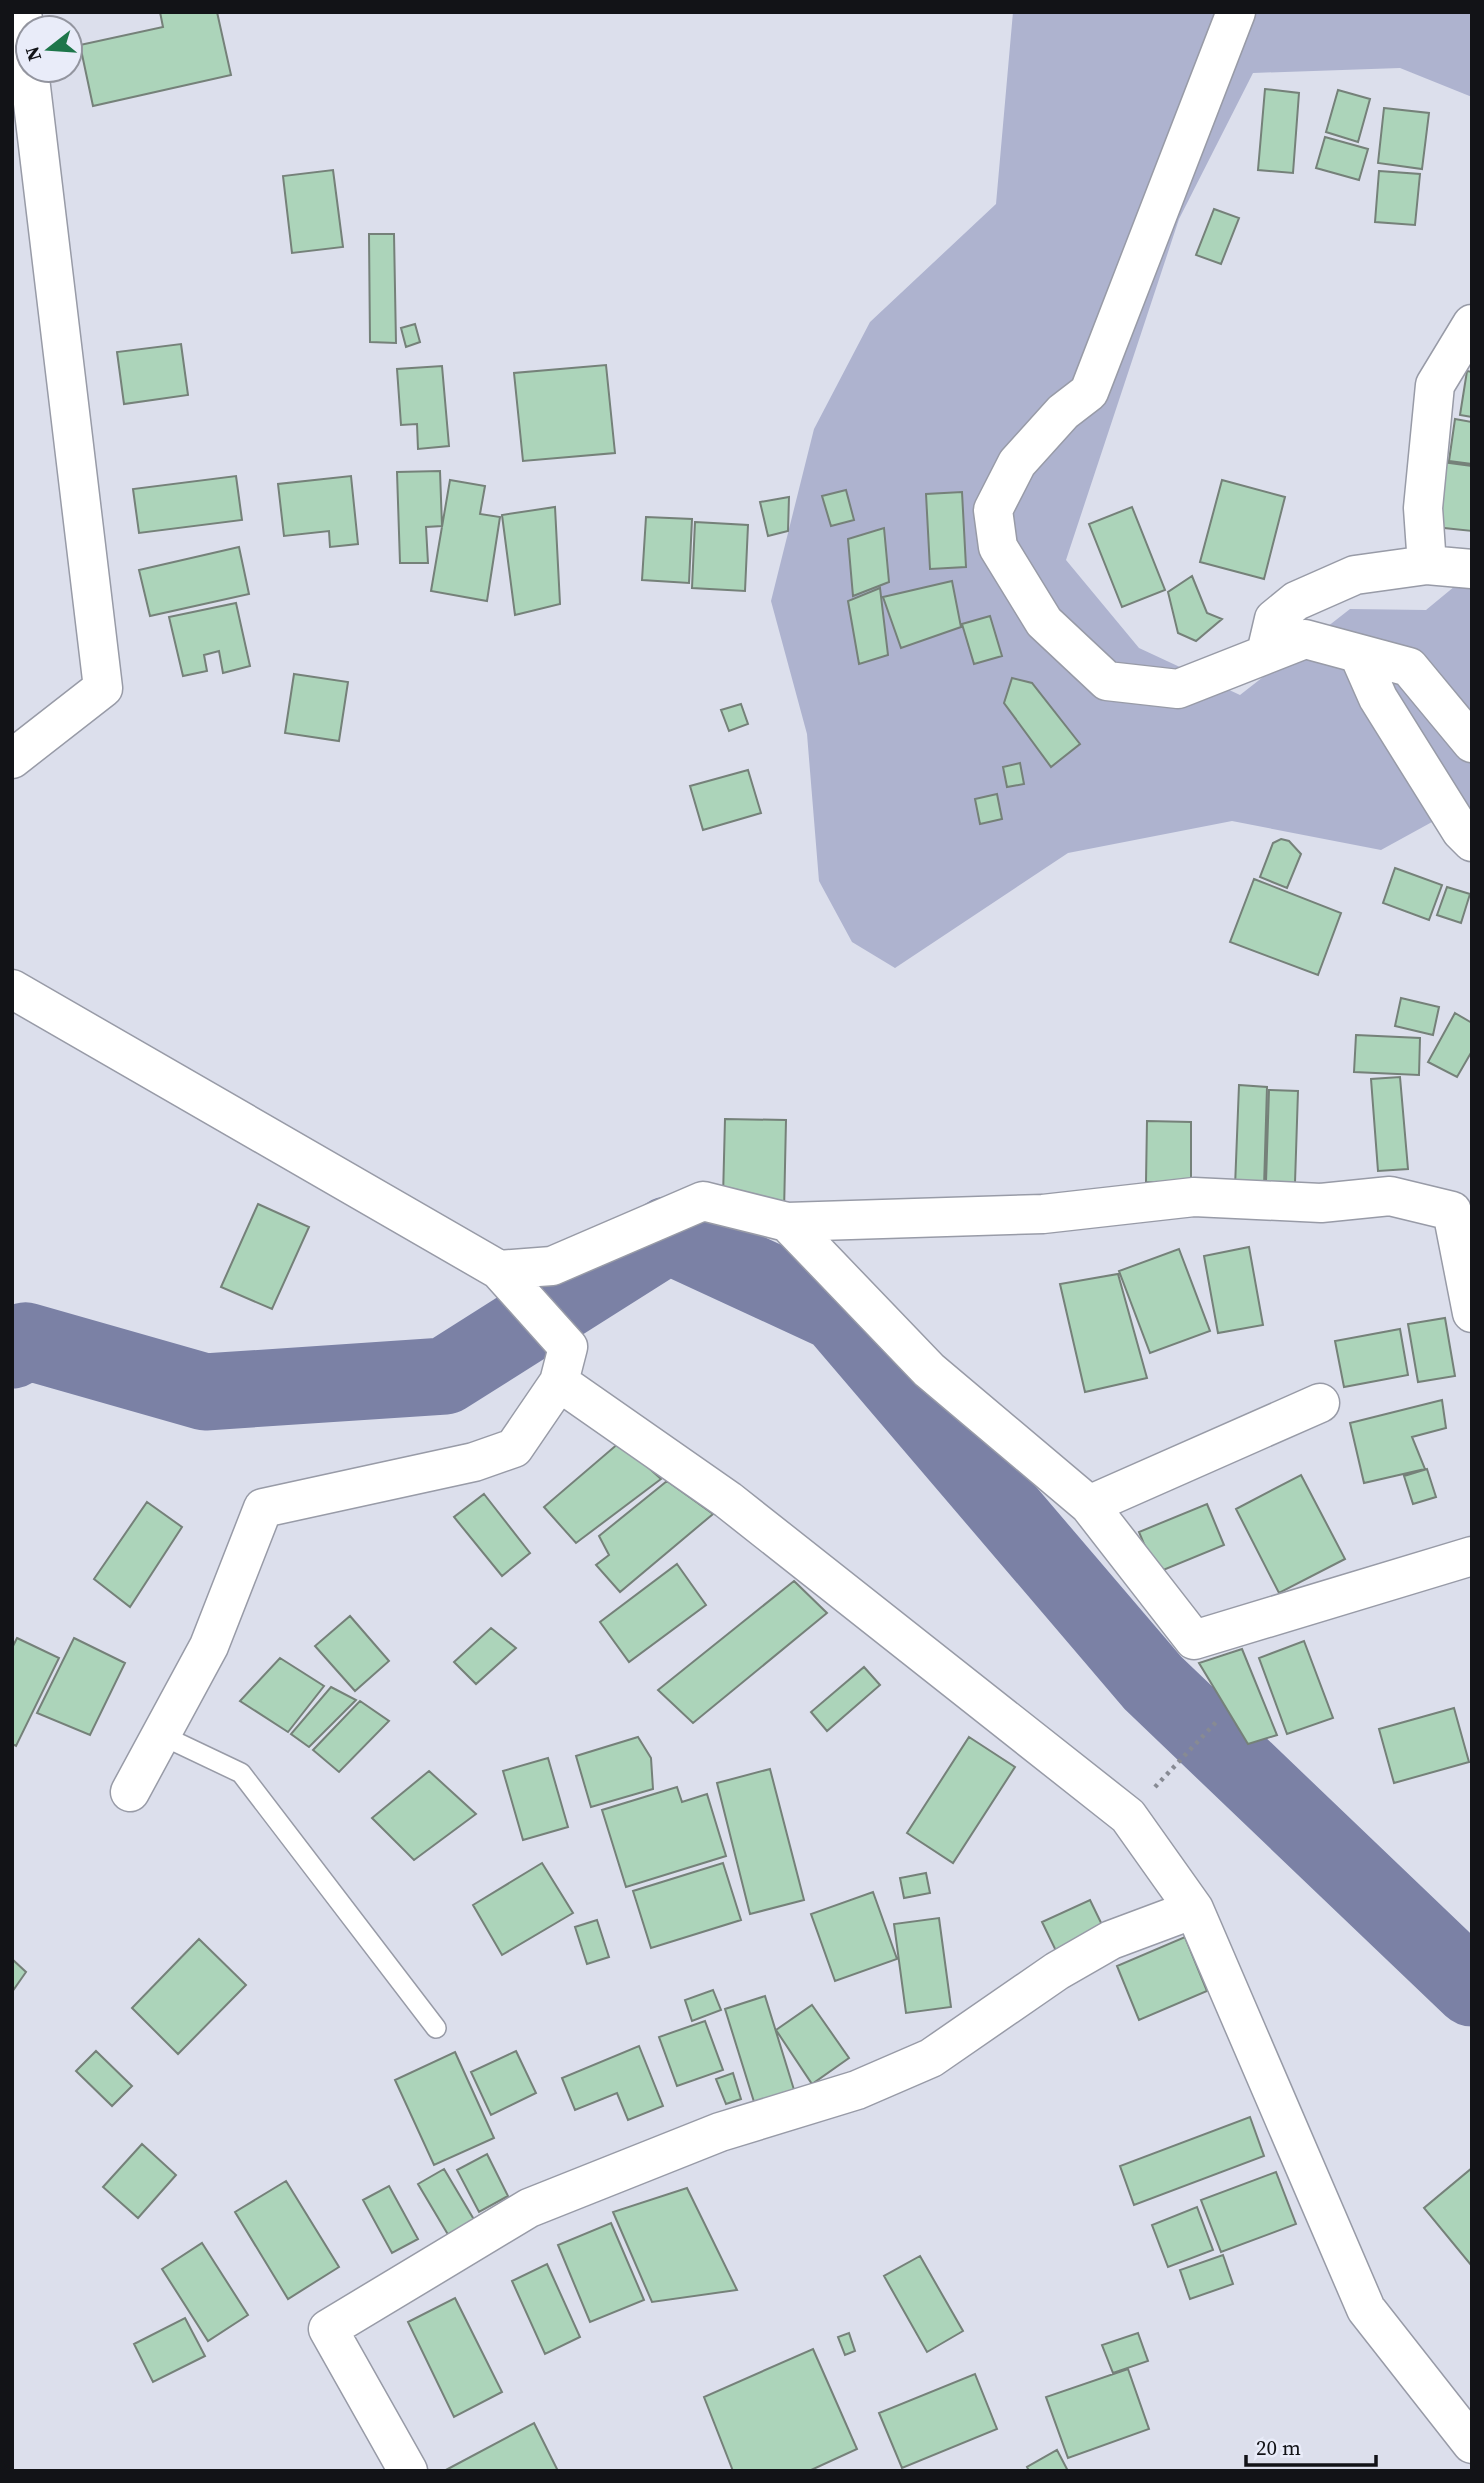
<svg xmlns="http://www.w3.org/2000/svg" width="1484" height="2483" viewBox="0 0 1484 2483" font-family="'Source Serif 4',serif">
  <rect width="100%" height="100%" fill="#dcdfec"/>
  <!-- green -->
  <path fill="#aeb3cf" d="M1013,12H1472V97L1400,68L1253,73L1179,219L1066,560L1139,648L1240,695L1350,609L1426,610L1472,572V834L1432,822L1381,850L1232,821L1068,853L895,968L852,942L819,881L807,734L771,601L814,429L870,322L996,204Z"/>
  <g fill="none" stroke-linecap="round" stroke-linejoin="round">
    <!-- river -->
    <path stroke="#7b81a5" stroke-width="77" d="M12,1350L26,1341L205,1392L445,1376L668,1235L837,1313L1153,1683L1472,1988"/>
  </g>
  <!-- building -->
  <path fill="#acd4ba" stroke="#758179" stroke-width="2" d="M160,12H217L231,75L93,106L80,45L163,27Z
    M1265,89L1299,93L1293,173L1258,170Z
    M1338,90L1370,99L1358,142L1326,132Z
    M1384,108L1429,113L1422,169L1378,163Z
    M1325,137L1368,149L1359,180L1316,168Z
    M333,170L343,247L292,253L283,176Z
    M1379,171L1420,174L1415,225L1375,222Z
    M1214,209L1239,218L1221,264L1196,255Z
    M369,234H394L396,343L370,342Z
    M415,324L420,342L406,347L401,328Z
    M181,344L188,395L124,404L117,352Z
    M606,365L615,453L523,461L514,373Z
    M442,366L449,446L418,449L417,424L401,425L397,369Z
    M1467,371L1472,372V417L1460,415Z
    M1455,419L1472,422V464L1449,461Z
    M1442,462L1472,466V531L1435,527Z
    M440,471L442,526L426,527L428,563H400L397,472Z
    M236,476L242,520L139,533L133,489Z
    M351,476L358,544L330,547L329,531L284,536L278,484Z
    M450,480L485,486L480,514L500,517L487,601L431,591Z
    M1222,480L1285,497L1264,579L1200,562Z
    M846,490L854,520L831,526L822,496Z
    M962,492L966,567L930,569L926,494Z
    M789,497L788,531L768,536L760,502Z
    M555,507L560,604L515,615L502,515Z
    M1132,507L1165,590L1122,607L1089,524Z
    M646,517L692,519L689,583L642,580Z
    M695,522L748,525L745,591L692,588Z
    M884,528L889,582L853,596L848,539Z
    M239,547L249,594L150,616L139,570Z
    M1192,576L1207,613L1222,619L1196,641L1178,633L1168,592Z
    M952,581L961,627L901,648L883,597Z
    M880,588L888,655L859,664L848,601Z
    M236,603L250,666L223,673L219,651L204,655L207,671L183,676L169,617Z
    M990,616L1002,656L974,664L962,624Z
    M294,674L348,682L339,741L285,733Z
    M1012,678L1032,683L1080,744L1051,767L1004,703Z
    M741,704L748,724L729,731L721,710Z
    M1020,763L1024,784L1007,787L1003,767Z
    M748,770L761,813L703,830L690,786Z
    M997,794L1002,819L980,824L975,799Z
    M1281,839L1289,841L1301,854L1287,888L1260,877L1273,843Z
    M1395,868L1442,885L1429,920L1383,903Z
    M1254,879L1341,913L1318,975L1230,942Z
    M1447,887L1470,894L1461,923L1437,915Z
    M1401,998L1439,1007L1433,1035L1395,1026Z
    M1455,1013L1472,1023V1051L1457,1077L1428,1062Z
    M1356,1035L1420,1038L1419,1075L1354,1072Z
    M1400,1077L1408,1169L1378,1171L1371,1079Z
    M1239,1085L1267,1087L1264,1187H1235Z
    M1269,1090L1298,1091L1295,1183L1266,1182Z
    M725,1119L786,1120L784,1212L723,1197Z
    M1147,1121L1191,1122V1183L1146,1182Z
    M258,1204L309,1227L272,1309L221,1287Z
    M1249,1247L1263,1325L1218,1333L1204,1256Z
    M1179,1249L1210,1331L1150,1353L1119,1271Z
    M1118,1274L1147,1378L1085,1392L1060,1284Z
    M1445,1318L1455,1376L1418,1382L1408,1324Z
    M1400,1329L1408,1375L1344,1387L1335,1341Z
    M1442,1400L1446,1428L1412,1437L1425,1469L1364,1483L1350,1423Z
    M620,1442L661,1479L576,1543L544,1507Z
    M1427,1469L1436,1497L1413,1504L1404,1476Z
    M1301,1475L1345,1559L1279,1593L1236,1509Z
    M667,1481L713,1514L620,1592L596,1565L609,1555L599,1536Z
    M484,1494L530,1553L502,1576L454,1517Z
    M147,1502L182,1527L130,1607L94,1579Z
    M1207,1504L1224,1545L1156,1573L1139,1532Z
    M677,1564L706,1605L629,1662L600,1622Z
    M794,1581L827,1613L693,1723L658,1690Z
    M350,1616L389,1661L355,1691L315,1646Z
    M491,1628L516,1648L476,1684L454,1662Z
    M17,1638L59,1658L16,1746L12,1744V1648Z
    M74,1638L125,1663L90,1735L37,1713Z
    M1304,1641L1333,1718L1287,1734L1259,1658Z
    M1242,1649L1277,1735L1248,1744L1199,1663Z
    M280,1658L324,1686L288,1732L240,1701Z
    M864,1667L880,1685L827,1731L811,1712Z
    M331,1687L356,1700L309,1747L291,1734Z
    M360,1701L389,1721L339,1772L313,1750Z
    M1454,1708L1469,1762L1394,1783L1379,1729Z
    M638,1737L651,1758L653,1789L591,1807L576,1756Z
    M969,1737L1015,1767L953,1863L907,1833Z
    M548,1758L568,1827L523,1840L503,1771Z
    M770,1769L804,1900L750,1914L717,1783Z
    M429,1771L476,1814L414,1860L372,1818Z
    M677,1787L682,1802L707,1794L726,1856L626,1887L602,1810Z
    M542,1863L573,1913L502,1955L473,1905Z
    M723,1863L741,1920L651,1948L633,1891Z
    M926,1873L930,1893L904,1898L900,1878Z
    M873,1892L897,1959L835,1981L811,1914Z
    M1090,1900L1106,1933L1058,1955L1042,1922Z
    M939,1918L951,2007L906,2013L894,1924Z
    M597,1920L609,1957L587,1964L575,1927Z
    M1185,1937L1207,1991L1139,2020L1117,1966Z
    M199,1939L246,1985L178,2054L132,2008Z
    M12,1959L26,1972L12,1992Z
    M713,1990L721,2010L692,2021L685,2000Z
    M765,1996L795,2093L755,2105L725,2009Z
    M812,2005L849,2058L812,2084L776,2030Z
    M705,2021L723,2070L677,2086L659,2037Z
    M639,2046L663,2106L628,2120L617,2093L575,2110L562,2078Z
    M96,2051L132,2086L112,2106L76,2071Z
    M516,2051L536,2093L491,2115L471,2072Z
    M455,2052L494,2138L434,2165L395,2080Z
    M733,2073L741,2099L726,2104L716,2079Z
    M1250,2117L1264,2156L1134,2205L1120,2166Z
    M142,2144L176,2175L138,2218L103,2187Z
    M487,2154L508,2196L479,2212L457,2170Z
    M1472,2168V2265H1471L1424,2208Z
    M444,2169L479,2228L453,2243L418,2184Z
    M1276,2172L1296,2224L1221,2252L1201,2200Z
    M286,2181L339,2267L288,2299L235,2212Z
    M389,2186L418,2239L392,2253L363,2200Z
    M687,2188L737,2290L652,2302L613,2212Z
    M1197,2207L1213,2250L1168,2267L1152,2225Z
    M611,2223L644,2300L590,2322L558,2245Z
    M202,2243L248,2315L208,2341L162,2269Z
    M1223,2255L1233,2284L1190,2299L1180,2270Z
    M920,2256L963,2331L927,2352L884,2276Z
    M547,2264L580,2337L545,2354L512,2281Z
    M455,2298L502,2392L454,2417L408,2322Z
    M185,2318L205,2356L153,2382L134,2344Z
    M849,2333L855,2351L845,2355L838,2337Z
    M1138,2333L1148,2361L1113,2373L1102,2345Z
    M813,2349L857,2449L809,2471H733L704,2397Z
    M1128,2369L1149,2429L1068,2458L1046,2397Z
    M975,2374L997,2429L902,2468L879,2413Z
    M534,2423L558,2471H444Z
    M1057,2450L1068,2471H1029L1027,2467Z"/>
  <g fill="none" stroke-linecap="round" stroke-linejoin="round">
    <defs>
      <path id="service" d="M161,1735L241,1773L436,2028"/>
      <path id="minor" d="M22,12L28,61
        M1236,12L1089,392L1063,412L1017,463L993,510L998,547L1044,622L1107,681L1178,689L1305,639L1409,667L1472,743
        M1472,324L1435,385L1423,508L1427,565L1472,569
        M1266,653L1274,619L1296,601L1355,575L1427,565
        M1359,655L1378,698L1461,831L1472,842
        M12,759L103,688L29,70
        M12,989L499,1270L568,1347L559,1382L728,1500L1128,1816L1194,1909L1366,2309L1472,2444
        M787,1222L929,1370L1089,1505L1194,1640L1472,1556
        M499,1270L552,1266L703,1201L787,1222L1043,1214L1194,1197L1321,1203L1390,1196L1452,1211L1472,1313
        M1089,1505L1320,1403
        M130,1792L209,1646L263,1508L474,1462L514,1448L559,1382
        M408,2471L328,2329L529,2208L720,2132L857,2090L931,2058L1057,1971L1111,1940L1194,1909"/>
    </defs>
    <!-- service casing -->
    <use href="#service" stroke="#989ba7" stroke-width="22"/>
    <!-- minor casing -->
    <use href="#minor" stroke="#989ba7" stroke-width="41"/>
    <!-- path -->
    <path stroke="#878a93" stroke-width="4.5" stroke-dasharray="3.5 5" stroke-linecap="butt" d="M1155,1787L1219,1719"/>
    <!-- service -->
    <use href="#service" stroke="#fff" stroke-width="19"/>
    <!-- minor -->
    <use href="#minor" stroke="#fff" stroke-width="38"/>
  </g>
  <!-- border -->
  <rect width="1484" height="2483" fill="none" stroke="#121317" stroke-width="28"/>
  <!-- north arrow -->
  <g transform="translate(49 49) rotate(253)"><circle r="33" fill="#e9ecf9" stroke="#93959f" stroke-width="2"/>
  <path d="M0-5L12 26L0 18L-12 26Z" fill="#1d764a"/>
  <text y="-10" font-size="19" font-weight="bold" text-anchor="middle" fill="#121317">N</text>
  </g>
  <!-- scale -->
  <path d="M1246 2455v10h130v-10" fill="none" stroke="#121317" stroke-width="3.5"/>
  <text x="1256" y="2455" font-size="21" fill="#121317" stroke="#e9ecf9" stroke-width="5" paint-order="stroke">20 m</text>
</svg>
